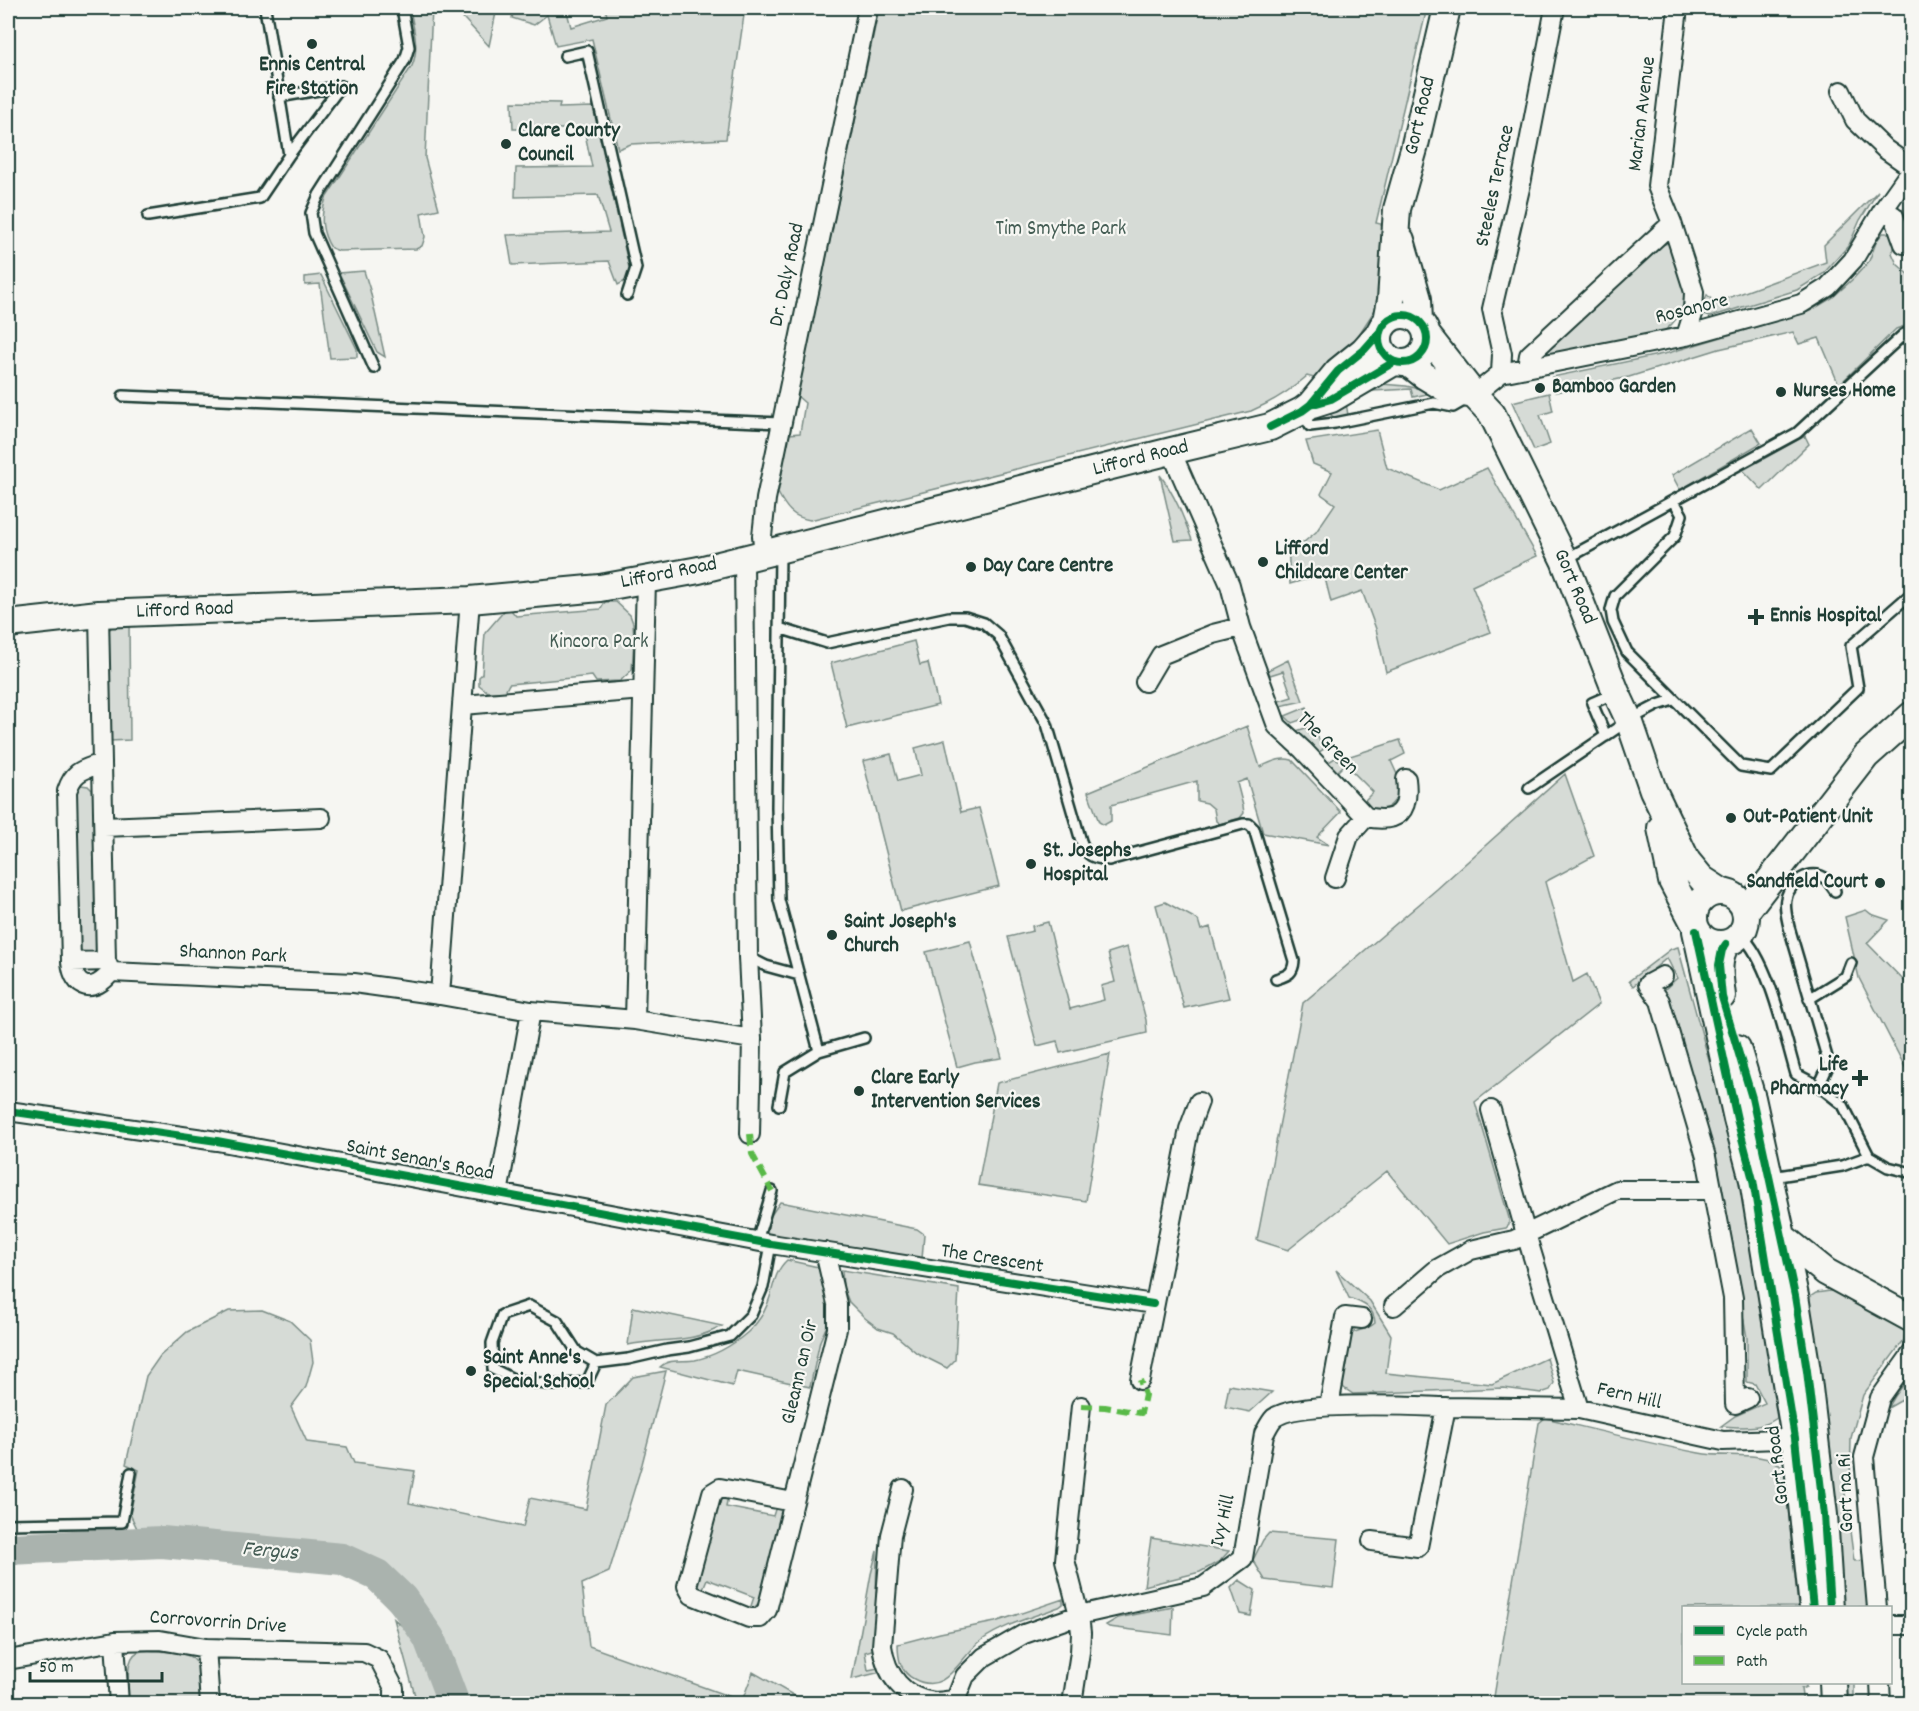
<svg xmlns="http://www.w3.org/2000/svg" width="1919" height="1711" viewBox="0 0 1919 1711" font-family="Dekko,sans-serif">
  <rect width="100%" height="100%" fill="#f6f6f2"/>
  <filter id="ink" filterUnits="userSpaceOnUse"><feTurbulence type="fractalNoise" baseFrequency=".0167" numOctaves="2"/><feDisplacementMap in="SourceGraphic" scale="12" xChannelSelector="R" yChannelSelector="G"/><feConvolveMatrix kernelMatrix="1 2 1 2 8 2 1 2 1" color-interpolation-filters="sRGB"/></filter>
  <g filter="url(#ink)">
    <!-- green -->
    <path fill="#d6dbd6" stroke="#7a8c85" stroke-width="1.5" d="M410,8H432L425,158L439,209L421,213L425,237L422,246L416,249L339,251L331,248C321,232 320,217 326,198L412,66C420,47 413,28 410,8Z
      M454,8H497L489,46Z
      M514,8H566L571,27L607,16L605,8H745L726,139L631,144L618,149L592,39L556,46L547,15L534,25L512,18Z
      M879,8H1427L1376,223L1385,225L1384,296L1354,342L1317,379L1307,376C1290,391 1272,402 1251,411L810,520C792,517 786,508 778,493L789,434L800,433L805,403L797,396Z
      M512,102L560,103L559,108L593,107L630,272L627,280L618,285L609,261L512,265L507,235L609,232L598,195L515,197L516,168L592,167L584,129H513Z
      M1878,191L1860,220L1849,245L1823,274L1797,290L1710,317L1704,315L1702,310L1707,295L1715,303L1826,262L1824,245Z
      M1883,233H1890L1895,236L1896,244L1892,253L1897,264L1911,276V324L1896,329L1839,385L1819,338L1799,344L1793,332L1719,349L1629,377L1555,392L1552,377L1668,353L1810,311L1832,298L1854,278L1869,261L1877,240Z
      M1668,243L1672,245C1683,285 1698,310 1656,337L1537,357L1662,245Z
      M364,271L370,290L385,357L377,352L339,273Z
      M321,275L357,349V357L330,358L320,284L305,285V277Z
      M1381,384L1406,386L1436,392L1413,397L1411,389L1372,391L1346,403L1348,415L1335,418L1331,415L1332,409Z
      M1549,393L1553,411L1540,415L1550,444L1534,450L1512,402Z
      M1752,428L1761,443L1680,490L1672,475Z
      M1377,430L1387,468L1439,490L1487,468L1537,556L1472,586L1491,632L1386,672L1376,629L1362,591L1331,602L1324,574L1290,584L1288,541L1304,542L1316,532L1335,504L1321,494L1332,472L1313,464L1306,441Z
      M1805,436L1809,444L1762,490L1743,470Z
      M1160,475C1175,495 1183,516 1192,540L1175,541Z
      M605,602H616L630,615L633,623L634,640L632,670L620,681L596,682L592,676L509,684L505,692H488L479,685V677L482,674L485,633L505,610H511L516,616L601,609Z
      M129,621L130,740L110,741L107,643L109,630L115,623Z
      M914,641L920,665L928,663L938,705L847,728L831,663Z
      M1288,660L1303,701L1280,706L1279,701L1292,697L1283,671L1270,675L1268,670Z
      M1307,707L1309,717L1292,723L1285,716Z
      M1247,726L1260,767C1272,762 1279,757 1292,760L1341,812L1317,837L1329,845L1263,833L1247,779L1237,783L1243,806L1244,813L1240,818L1220,824L1216,821L1214,809L1207,803L1197,801V781L1111,805V821L1104,825L1099,822L1088,792Z
      M1312,726L1324,749L1316,754L1296,731Z
      M945,740L961,812L979,808L999,886L901,911L863,761L891,754L898,781L921,775L915,748Z
      M1400,740L1405,754L1391,761C1394,768 1399,777 1400,784C1401,798 1385,817 1371,808C1368,806 1367,803 1365,800L1373,792L1345,764L1337,772L1327,763L1335,758L1338,760Z
      M1565,774L1594,856L1545,882L1573,982L1587,974L1599,1004L1475,1102L1509,1218V1225L1506,1228L1484,1232L1447,1244L1387,1171L1288,1250L1257,1240L1303,1003L1437,889Z
      M81,785L88,786L95,793L98,946L95,952C87,953 82,953 77,947L76,788Z
      M1165,902L1198,920L1201,930L1210,927L1229,998L1184,1008L1156,905Z
      M1866,910L1871,914L1889,920L1867,943L1911,988V1068L1906,1069L1859,978L1845,917Z
      M1048,922L1070,1009L1104,1000L1101,986L1115,982L1108,953L1127,947L1146,1020L1147,1033L1060,1053L1057,1041L1037,1046L1008,937L1033,931L1032,926Z
      M970,941L1002,1058L975,1062L957,1067L926,952Z
      M1678,947C1702,1036 1728,1125 1747,1215C1761,1282 1768,1351 1777,1418C1760,1430 1742,1427 1721,1426L1735,1416L1765,1403L1755,1384L1747,1382V1338L1728,1229L1677,1022L1664,990L1677,978L1667,958L1633,986L1629,981L1671,949Z
      M1110,1054L1086,1201L978,1185L997,1083Z
      M780,1202L917,1229L924,1234L922,1259L767,1234L769,1218Z
      M787,1260L818,1267L826,1288L829,1304L828,1323L820,1341L810,1387L737,1371L733,1386L660,1367C670,1358 683,1362 695,1360C714,1356 733,1345 748,1332C758,1323 766,1310 770,1297C774,1283 776,1270 787,1260Z
      M842,1270L959,1289L955,1360L947,1368L917,1353L893,1333L878,1328L865,1318L849,1302L843,1287Z
      M1336,1270L1370,1301L1391,1335L1386,1373L1492,1384L1547,1358L1554,1383L1550,1390L1541,1393L1504,1388L1353,1394L1344,1388L1340,1380L1349,1335C1359,1328 1365,1332 1375,1323C1374,1307 1363,1303 1349,1298Z
      M1830,1291H1842L1901,1324L1905,1331L1904,1340L1863,1395L1851,1438L1850,1485L1844,1486L1854,1561L1867,1560L1870,1607H1835L1807,1299L1816,1293Z
      M633,1307L722,1326C692,1344 661,1338 628,1345Z
      M262,1310L290,1321L310,1340L313,1362L306,1387L291,1407L307,1442L347,1447L354,1463L415,1471L409,1503L523,1527L530,1498L586,1509L606,1405L633,1377L666,1371L642,1464L609,1572L582,1584L589,1646L742,1701L753,1672L807,1703H417L394,1619L420,1641L355,1571L147,1549L130,1514L139,1470L126,1464L146,1376L160,1356L187,1332L229,1311Z
      M1911,1375V1395L1888,1408L1895,1396Z
      M1229,1385L1272,1392L1250,1412L1225,1407Z
      M1545,1418C1596,1430 1647,1443 1699,1453C1727,1459 1760,1449 1784,1467L1798,1607L1684,1608V1682L1806,1683V1687L1801,1689L1803,1703H1493L1539,1423Z
      M729,1493L726,1507L773,1516L777,1503L782,1509V1518L762,1599L755,1607L750,1609L754,1597L707,1579L702,1591L698,1589L696,1584L697,1575L719,1505L723,1495Z
      M1269,1533L1339,1539L1333,1588L1265,1580L1253,1560L1263,1540Z
      M1151,1538L1229,1551L1220,1561L1200,1572L1144,1586Z
      M877,1551L875,1649L865,1652L868,1670L878,1668L881,1672L852,1679L871,1574Z
      M1239,1580L1255,1590L1251,1616L1240,1614L1231,1588Z
      M1063,1599V1604L1059,1607C1035,1616 1003,1625 982,1640C959,1657 947,1697 914,1679C900,1672 898,1658 898,1644L940,1633L995,1622Z
      M1173,1607L1172,1635L1109,1627L1106,1625L1118,1618Z
      M158,1651C205,1653 198,1662 202,1703H129C129,1691 124,1658 138,1652C144,1650 152,1651 158,1651Z
      M1842,1683H1854V1703H1843Z"/>
    <g fill="none" stroke-linecap="round" stroke-linejoin="round">
      <!-- river -->
      <path stroke="#aab3ae" stroke-width="32" d="M8,1549L162,1542L342,1559L377,1575L402,1599L429,1638L454,1704"/>
      <defs>
        <path id="lane" d="M565,56L587,51L636,268L627,295
          M279,97L341,86L289,155
          M148,216L260,198L289,155L265,8
          M374,368L314,233L311,213L319,195L405,60L409,47L402,8
          M123,396L781,423
          M1302,411L1310,426L1335,423L1434,403L1453,407L1467,399
          M1674,501L1682,515L1675,536L1615,596L1611,610L1613,622L1627,652L1741,766L1771,771L1858,688L1851,646L1912,593
          M780,552L777,807L779,900L819,1051L864,1038
          M1566,559L1797,433L1904,334L1912,332
          M779,628L827,643L949,617H965L984,623L998,635L1047,724L1081,841C1087,857 1093,858 1109,860L1243,824H1249L1254,829L1294,961C1293,974 1288,975 1276,979
          M1606,736L1592,703L1615,693
          M1529,788L1629,720L1658,705L1673,700
          M1741,935C1769,960 1785,1037 1796,1074L1819,1086L1843,1105L1869,1156L1888,1167L1912,1173
          M748,957L766,966L799,975
          M1809,999L1846,976L1851,963
          M1819,1086L1829,1064L1789,927C1787,918 1784,908 1786,899C1789,883 1811,867 1826,879C1829,882 1832,887 1835,891
          M779,1105L785,1072L819,1051
          M1772,1177L1842,1166L1869,1156
          M757,1241L772,1191
          M596,1363L587,1382L555,1385L515,1380L493,1369L492,1343L502,1315L529,1306L557,1321L577,1352L596,1363L628,1359L667,1350L689,1347L730,1336L751,1315L763,1287L771,1244
          M8,1524L122,1522L131,1473"/>
        <path id="street" d="M1678,8L1657,186L1672,223L1694,292L1693,314L1686,336
          M1841,91L1855,120L1885,149L1912,168
          M1883,210L1912,169
          M1527,367L1529,355L1672,223
          M1501,373L1502,354L1492,309L1521,184L1555,8
          M1474,395L1501,373L1686,336L1801,304L1828,287L1853,260L1883,210L1894,216L1904,244
          M1171,451L1230,585L1241,627L1277,726L1303,750L1366,817C1399,824 1410,811 1406,779
          M764,553L762,536L766,499L868,8
          M744,559L748,957L752,1039L750,1134
          M646,580L635,1020L752,1039
          M99,614L106,961L111,972
          M1145,682L1161,655L1213,634L1241,627
          M463,705L643,690
          M102,763C83,770 74,770 67,791L71,962C74,990 94,994 111,972L354,983L440,995L531,1011L635,1020
          M104,827L321,818
          M1335,878L1349,836L1366,817
          M71,962L106,961
          M1663,976L1648,984L1660,1001L1706,1157L1733,1298L1735,1404L1748,1398
          M440,995L470,600
          M1491,1110L1526,1234L1579,1409
          M8,1111L217,1141L771,1244L1153,1304
          M498,1194L531,1011
          M1394,1306L1437,1269L1471,1250L1514,1240L1617,1190H1712
          M1140,1380L1189,1129L1199,1102
          M1329,1406L1345,1317L1362,1319
          M903,1489L891,1535L882,1646C886,1675 903,1698 934,1702C940,1702 947,1701 954,1700
          M793,1502L720,1488L712,1493L687,1586L692,1595L749,1618H760L767,1610L837,1329V1304L825,1252
          M1372,1541L1418,1547L1446,1407L1579,1409L1723,1441L1807,1438
          M1877,1608L1864,1457L1880,1398L1912,1353
          M1890,1625H1912
          M115,1641L119,1704
          M206,1648L210,1704
          M8,1660L115,1641L160,1640L206,1648L364,1652L379,1659L394,1688V1704
          M1880,1682L1881,1704
          M954,1704L965,1676L984,1657L1024,1634L1079,1615L1203,1587L1243,1558L1264,1434C1267,1429 1270,1422 1274,1418C1297,1400 1413,1406 1446,1407
          M1072,1704L1080,1652L1081,1633L1079,1615L1065,1560L1081,1406"/>
        <path id="secondary" d="M1401,240L1418,299L1419,321
          M1379 339a24 24 0 1 1 48 0a24 24 0 1 1-48 0Z
          M1387,321L1391,300L1397,209L1414,149L1447,8
          M1427,335L1474,395L1492,414L1564,560L1616,692L1629,720L1653,790L1687,861L1702,879L1722,892
          M1408,363L1425,376L1448,390L1474,395
          M1312,405L1331,399L1394,362
          M8,624L99,614L470,600L600,588L699,570L1171,451L1270,427L1302,411L1310,405L1338,371L1364,350L1380,332
          M1661,828L1672,881L1693,921
          M1694 918a26 26 0 1 1 52 0a26 26 0 1 1-52 0Z
          M1746,911L1866,756L1912,715
          M1696,931L1737,1119L1753,1180L1795,1438L1813,1608
          M1722,996C1720,978 1716,960 1726,944
          M1737,1048L1752,1098L1795,1296L1807,1371L1824,1515L1830,1608
          M1780,1235L1826,1272L1912,1319
          M1833,1682L1834,1704"/>
      </defs>
      <!-- lane casing -->
      <use href="#lane" stroke="#1f3d34" stroke-width="14"/>
      <!-- street casing -->
      <use href="#street" stroke="#1f3d34" stroke-width="22"/>
      <!-- secondary casing -->
      <use href="#secondary" stroke="#1f3d34" stroke-width="30"/>
      <!-- lane -->
      <use href="#lane" stroke="#f6f6f2" stroke-width="9"/>
      <!-- street -->
      <use href="#street" stroke="#f6f6f2" stroke-width="18"/>
      <!-- secondary -->
      <use href="#secondary" stroke="#f6f6f2" stroke-width="26"/>
      <!-- quiet -->
      <path stroke="#58b947" stroke-width="6" stroke-dasharray="12 6" stroke-linecap="butt" d="M750,1134L752,1154L772,1191
        M1081,1406L1105,1407L1141,1413L1145,1395L1140,1380"/>
      <defs>
        <path id="cycleway" d="M1379 339a24 24 0 1 1 48 0a24 24 0 1 1-48 0Z
          M1310,405L1331,399L1394,362
          M1270,427L1302,411L1310,405L1338,371L1364,350L1380,332
          M1696,931L1737,1119L1753,1180L1795,1438L1813,1608
          M1726,944L1722,950L1719,965L1722,997L1752,1098L1795,1296L1807,1371L1824,1515L1830,1608
          M8,1111L217,1141L771,1244L1153,1304"/>
      </defs>
      <!-- cycleway casing -->
      <use href="#cycleway" stroke="#f6f6f2" stroke-width="11"/>
      <!-- cycleway -->
      <use href="#cycleway" stroke="#00873e" stroke-width="8"/>
    </g>
  </g>
  <!-- markers -->
  <g fill="#1f3d34" stroke="#f6f6f2" stroke-width="2">
    <circle cx="312" cy="44" r="6"/>
    <circle cx="506" cy="144" r="6"/>
    <circle cx="1540" cy="388" r="6"/>
    <circle cx="1781" cy="392" r="6"/>
    <circle cx="1263" cy="562" r="6"/>
    <circle cx="971" cy="567" r="6"/>
    <path d="M1753 608h6v6h6v6h-6v6h-6v-6h-6v-6h6z"/>
    <circle cx="1731" cy="818" r="6"/>
    <circle cx="1031" cy="864" r="6"/>
    <circle cx="1880" cy="883" r="6"/>
    <circle cx="832" cy="935" r="6"/>
    <path d="M1857 1069h6v6h6v6h-6v6h-6v-6h-6v-6h6z"/>
    <circle cx="859" cy="1091" r="6"/>
    <circle cx="471" cy="1371" r="6"/>
  </g>
  <g text-anchor="middle" dominant-baseline="central" stroke-width="4.5" stroke-linejoin="round" paint-order="stroke">
    <!-- poi labels -->
    <g font-size="21" font-weight="bold" fill="#1f3d34" stroke="#f6f6f2" text-anchor="start">
      <text x="312" y="66" text-anchor="middle">Ennis Central<tspan x="312" dy="24">Fire Station</tspan></text>
      <text x="518" y="132">Clare County<tspan x="518" dy="24">Council</tspan></text>
      <text x="1552" y="388">Bamboo Garden</text>
      <text x="1793" y="392">Nurses Home</text>
      <text x="1275" y="550">Lifford<tspan x="1275" dy="24">Childcare Center</tspan></text>
      <text x="983" y="567">Day Care Centre</text>
      <text x="1770" y="617">Ennis Hospital</text>
      <text x="1743" y="818">Out-Patient Unit</text>
      <text x="1043" y="852">St. Josephs<tspan x="1043" dy="24">Hospital</tspan></text>
      <text x="1868" y="883" text-anchor="end">Sandfield Court</text>
      <text x="844" y="923">Saint Joseph's<tspan x="844" dy="24">Church</tspan></text>
      <text x="1848" y="1066" text-anchor="end">Life<tspan x="1848" dy="24">Pharmacy</tspan></text>
      <text x="871" y="1079">Clare Early<tspan x="871" dy="24">Intervention Services</tspan></text>
      <text x="483" y="1359">Saint Anne's<tspan x="483" dy="24">Special School</tspan></text>
    </g>
    <!-- street labels -->
    <g font-size="21" fill="#1f3d34" stroke="#f6f6f2">
      <text transform="translate(1643 114) rotate(-83)">Marian Avenue</text>
      <text transform="translate(1421 116) rotate(-77)">Gort Road</text>
      <text transform="translate(1496 186) rotate(-78)">Steeles Terrace</text>
      <text transform="translate(788 275) rotate(-78)">Dr. Daly Road</text>
      <text transform="translate(1692 310) rotate(-14)">Rosanore</text>
      <text transform="translate(1141 459) rotate(-14)">Lifford Road</text>
      <text transform="translate(669 574) rotate(-11)">Lifford Road</text>
      <text transform="translate(1574 587) rotate(67)">Gort Road</text>
      <text transform="translate(185 611) rotate(-2)">Lifford Road</text>
      <text transform="translate(1327 744) rotate(46)">The Green</text>
      <text transform="translate(233 955) rotate(3)">Shannon Park</text>
      <text transform="translate(420 1161) rotate(11)">Saint Senan's Road</text>
      <text transform="translate(992 1260) rotate(9)">The Crescent</text>
      <text transform="translate(801 1372) rotate(-77)">Gleann an Oir</text>
      <text transform="translate(1629 1397) rotate(13)">Fern Hill</text>
      <text transform="translate(1779 1465) rotate(-97)">Gort Road</text>
      <text transform="translate(1847 1493) rotate(-92)">Gort na Ri</text>
      <text transform="translate(1224 1521) rotate(-77)">Ivy Hill</text>
      <text transform="translate(218 1623) rotate(4)">Corrovorrin Drive</text>
    </g>
    <!-- park labels -->
    <g font-size="21" fill="#445d54" stroke="#f6f6f2">
      <text x="1061" y="230">Tim Smythe Park</text>
      <text x="599" y="643">Kincora Park</text>
    </g>
    <!-- water labels -->
    <g font-size="22" font-style="italic" fill="#425a52" stroke="#f6f6f2">
      <text transform="translate(270 1552) rotate(5)">Fergus</text>
    </g>
  </g>
  <!-- margin -->
  <rect width="1919" height="1711" fill="none" stroke="#f6f6f2" stroke-width="30"/>
  <rect x="15" y="15" width="1889" height="1681" fill="none" stroke="#1f3d34" stroke-width="2" filter="url(#ink)"/>
  <!-- legend -->
  <rect x="1682" y="1606" width="210" height="78" fill="#f6f6f2" stroke="#a0aca6" stroke-width="1.5"/>
  <rect x="1694" y="1626" width="30" height="9" fill="#00873e" stroke="#a0aca6" stroke-width="1.5"/>
  <text x="1736" y="1636" font-size="18" fill="#1f3d34">Cycle path</text>
  <rect x="1694" y="1656" width="30" height="9" fill="#58b947" stroke="#a0aca6" stroke-width="1.5"/>
  <text x="1736" y="1666" font-size="18" fill="#1f3d34">Path</text>
  <!-- scale -->
  <path d="M30 1672v9h132v-9" fill="none" stroke="#1f3d34" stroke-width="3"/>
  <text x="39" y="1672" font-size="18" fill="#1f3d34" stroke="#f6f6f2" stroke-width="4.5" paint-order="stroke">50 m</text>
</svg>
